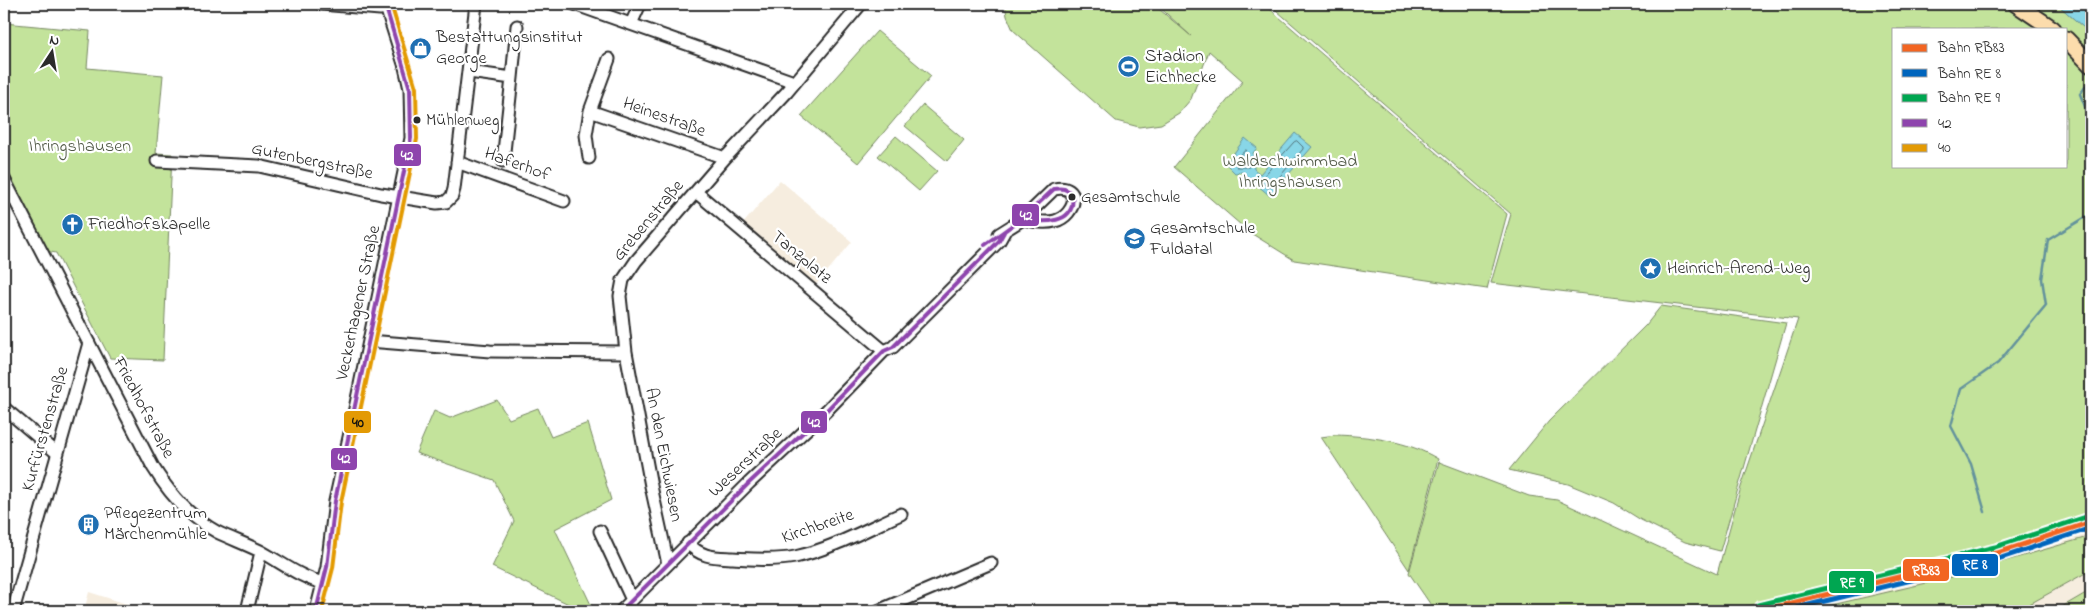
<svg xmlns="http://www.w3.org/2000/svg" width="2095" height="615" viewBox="0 0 2095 615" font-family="'Indie Flower',sans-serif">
  <rect width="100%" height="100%" fill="#fff"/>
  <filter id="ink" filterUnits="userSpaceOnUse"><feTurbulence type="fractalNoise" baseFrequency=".02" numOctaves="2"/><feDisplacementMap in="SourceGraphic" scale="10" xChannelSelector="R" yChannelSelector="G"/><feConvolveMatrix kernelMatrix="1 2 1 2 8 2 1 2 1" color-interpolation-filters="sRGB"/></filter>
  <g filter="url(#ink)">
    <!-- built -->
    <path fill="#f6eddf" d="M780,180L852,242L814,287L742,225Z
      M2091,514V536L1944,579L1806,611H1727L2001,543Z
      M2091,570V590L2055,611H2017Z
      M89,592L133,606L131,611H84Z"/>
    <!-- green -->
    <path fill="#c3e39b" stroke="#778763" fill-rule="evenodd" d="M1005,4H1153L1191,36L1156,4H1264L1507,214L1487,289L1294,260L1249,232L1174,167L1243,81L1209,51L1191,99L1179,113L1161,124L1139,127L1116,121L1013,30L1007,16Z
      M1269,4H2057L2091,34V514L2001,543L1727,611H1435L1409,573L1439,462L1529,496L1557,500L1717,574L1741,487L1798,319L1491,283L1511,214ZM1894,29H2066V166H1894Z
      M4,23L90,31L87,68L163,75L156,153L172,154L163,360L110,358L56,253L46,251L4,168Z
      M877,31L931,76L858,163L801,116Z
      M923,105L964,140L947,161L905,126Z
      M896,136L937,171L919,191L878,156Z
      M1661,306L1786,323L1720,551L1685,542L1641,520L1614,503L1568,484L1509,470L1549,421L1646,325Z
      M497,400L509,419L538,408L551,437L588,423L611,500L555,529L594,611H583L492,567L514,521L494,480L416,453L434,411L450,418Z
      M1335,435C1370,436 1408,441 1438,459L1409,570L1321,437Z
      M2091,536V570L2017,611H1806L1944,579Z
      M2091,590V611H2055Z"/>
    <!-- water -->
    <path fill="#88d6e7" stroke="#63929c" d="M2057,4H2091V34Z
      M1295,133L1312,147L1270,196L1242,172L1235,173L1226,164L1245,138L1257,148L1253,153L1254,169L1260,174Z"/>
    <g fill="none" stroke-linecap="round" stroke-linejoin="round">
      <!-- shore -->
      <path stroke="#506f76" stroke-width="1" d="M1297,141L1303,147V149L1271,187L1268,188L1261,182V179L1294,142Z
        M1246,150L1248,152L1249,167H1237L1234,162Z"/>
      <!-- stream -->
      <path stroke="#63929c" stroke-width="2.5" d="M2089,82L2080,94L2088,114L2091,131
        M1985,512L1971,464L1951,426L1961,389L1998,363L2046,305L2042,279L2048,240L2089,215L2091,208"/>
      <defs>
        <path id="minor" d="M321,4L380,9L386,7
          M574,4L794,82
          M631,24L640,4
          M469,72L512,78L503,161
          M512,78L517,26
          M590,111L725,158
          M589,158L586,135L590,111L609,59
          M157,161L259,166L381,194L437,203L446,202L452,196L454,189L476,4
          M457,162L564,201
          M4,179L153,467C169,493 189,517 217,532C232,539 248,545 262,552C282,563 301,578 324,583
          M696,192L884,351
          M999,234L1023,219L1054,189C1082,183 1077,215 1055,221C1044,224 1033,221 1023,219
          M369,341L490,351L626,352L620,296L623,280L636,261L725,158L787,92L861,4
          M626,352L651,486L668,564
          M4,408L57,453
          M600,531L632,600
          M688,543C701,558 715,557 733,558C753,559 775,561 795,557C832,549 867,529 901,514
          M13,611L89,343
          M247,611L261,552
          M316,611L327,567L335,501L351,428L411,138L410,89L405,67L385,4
          M361,611H362
          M621,611L749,483L825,412L884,351L893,347L999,241L1004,232
          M878,611L991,563"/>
        <path id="major" d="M2016,4L2053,29
          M2066,39L2091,65"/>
      </defs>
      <!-- minor casing -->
      <use href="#minor" stroke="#2b2b2b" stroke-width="15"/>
      <!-- major casing -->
      <use href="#major" stroke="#2b2b2b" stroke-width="19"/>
      <!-- minor -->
      <use href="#minor" stroke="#fff" stroke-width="11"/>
      <!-- major -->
      <use href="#major" stroke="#fcdcac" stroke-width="15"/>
      <defs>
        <path id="bus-1" d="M985,245L1025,216L1054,189C1062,188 1067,188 1072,195C1077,225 1042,223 1023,219
          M316,611L327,567L335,501L411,138L410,89L385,4
          M621,611L749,483L825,412L884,351L893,347L999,241L1004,232"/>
        <path id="bus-2" d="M322,611L333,568L341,502L417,139L416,88L391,4"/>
      </defs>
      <!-- bus-1 casing -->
      <use href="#bus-1" stroke="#fff" stroke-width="8"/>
      <!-- bus-2 casing -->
      <use href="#bus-2" stroke="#fff" stroke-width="8"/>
      <!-- bus-1 -->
      <use href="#bus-1" stroke="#8e44ad" stroke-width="4"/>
      <!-- bus-2 -->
      <use href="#bus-2" stroke="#e39a04" stroke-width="4"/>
      <defs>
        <path id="rail-1" d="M1759,611L1997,553L2091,522"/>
        <path id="rail-2" d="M1784,611L1998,559L2091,528"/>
        <path id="rail-3" d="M1758,605L1995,547L2089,516"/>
      </defs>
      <!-- rail-1 casing -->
      <use href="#rail-1" stroke="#fff" stroke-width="9"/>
      <!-- rail-2 casing -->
      <use href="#rail-2" stroke="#fff" stroke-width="9"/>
      <!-- rail-3 casing -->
      <use href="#rail-3" stroke="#fff" stroke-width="9"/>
      <!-- rail-1 -->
      <use href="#rail-1" stroke="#f26522" stroke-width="5"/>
      <!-- rail-2 -->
      <use href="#rail-2" stroke="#0065bd" stroke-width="5"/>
      <!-- rail-3 -->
      <use href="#rail-3" stroke="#00a651" stroke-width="5"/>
    </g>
  </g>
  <!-- icons -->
  <defs>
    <symbol id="shop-disc" viewBox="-11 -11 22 22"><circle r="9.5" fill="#1f6fb2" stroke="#fff"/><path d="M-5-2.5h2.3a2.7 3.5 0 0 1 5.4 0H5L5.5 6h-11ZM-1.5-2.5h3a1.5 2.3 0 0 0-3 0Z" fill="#fff"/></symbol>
    <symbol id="stadium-disc" viewBox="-11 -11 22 22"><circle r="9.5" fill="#1f6fb2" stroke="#fff"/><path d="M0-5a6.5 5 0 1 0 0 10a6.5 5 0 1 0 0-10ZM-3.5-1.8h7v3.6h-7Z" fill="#fff"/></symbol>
    <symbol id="church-disc" viewBox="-11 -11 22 22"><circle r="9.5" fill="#1f6fb2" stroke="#fff"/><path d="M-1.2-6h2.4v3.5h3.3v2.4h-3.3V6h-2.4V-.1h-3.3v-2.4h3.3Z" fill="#fff"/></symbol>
    <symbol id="school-disc" viewBox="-11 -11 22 22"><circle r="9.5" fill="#1f6fb2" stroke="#fff"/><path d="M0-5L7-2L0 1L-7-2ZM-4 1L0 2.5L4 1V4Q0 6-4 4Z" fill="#fff"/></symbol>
    <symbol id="sight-disc" viewBox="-11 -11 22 22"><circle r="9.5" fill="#1f6fb2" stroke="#fff"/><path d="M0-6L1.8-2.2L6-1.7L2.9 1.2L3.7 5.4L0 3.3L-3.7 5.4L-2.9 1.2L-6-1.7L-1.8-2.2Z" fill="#fff"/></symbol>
    <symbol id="building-disc" viewBox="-11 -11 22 22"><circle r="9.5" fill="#1f6fb2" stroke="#fff"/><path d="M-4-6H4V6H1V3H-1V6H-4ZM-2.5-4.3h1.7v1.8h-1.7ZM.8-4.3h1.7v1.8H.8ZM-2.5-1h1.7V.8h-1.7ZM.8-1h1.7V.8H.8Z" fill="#fff"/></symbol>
  </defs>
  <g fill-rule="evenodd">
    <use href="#shop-disc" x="408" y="36" width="25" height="25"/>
    <use href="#stadium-disc" x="1116" y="54" width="25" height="25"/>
    <use href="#church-disc" x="60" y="212" width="25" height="25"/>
    <use href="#school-disc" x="1122" y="226" width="25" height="25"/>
    <use href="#sight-disc" x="1638" y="256" width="25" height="25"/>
    <use href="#building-disc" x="76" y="512" width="25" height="25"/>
  </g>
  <!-- markers -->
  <g fill="#2b2b2b" stroke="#fff" stroke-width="2">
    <circle cx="417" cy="120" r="4.5"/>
    <circle cx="1072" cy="197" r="4.5"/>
  </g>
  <g text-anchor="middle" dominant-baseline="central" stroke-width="4.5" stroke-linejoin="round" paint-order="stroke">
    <!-- bus labels -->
    <g font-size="17" fill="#2b2b2b" stroke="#fff" text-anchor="start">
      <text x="426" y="120">Mühlenweg</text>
      <text x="1081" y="197">Gesamtschule</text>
    </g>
    <!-- poi labels -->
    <g font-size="18" fill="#2b2b2b" stroke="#fff" text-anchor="start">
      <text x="436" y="38">Bestattungsinstitut<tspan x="436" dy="21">George</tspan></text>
      <text x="1145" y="57">Stadion<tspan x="1145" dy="21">Eichhecke</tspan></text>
      <text x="88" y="225">Friedhofskapelle</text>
      <text x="1150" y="229">Gesamtschule<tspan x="1150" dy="21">Fuldatal</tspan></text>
      <text x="1667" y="269">Heinrich-Arend-Weg</text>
      <text x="104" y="514">Pflegezentrum<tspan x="104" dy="21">Märchenmühle</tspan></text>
    </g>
    <!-- street labels -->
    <g font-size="18" fill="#2b2b2b" stroke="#fff">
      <text transform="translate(664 118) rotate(20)">Heinestraße</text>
      <text transform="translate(312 162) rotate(12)">Gutenbergstraße</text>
      <text transform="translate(517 165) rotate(20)">Haferhof</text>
      <text transform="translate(649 221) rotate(-50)">Grebenstraße</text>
      <text transform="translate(801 258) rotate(40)">Tanzplatz</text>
      <text transform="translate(359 303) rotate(-78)">Veckerhagener Straße</text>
      <text transform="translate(143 408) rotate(62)">Friedhofstraße</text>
      <text transform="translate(46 429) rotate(-74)">Kurfürstenstraße</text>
      <text transform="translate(663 455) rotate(79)">An den Eichwiesen</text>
      <text transform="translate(746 463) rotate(-43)">Weserstraße</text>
      <text transform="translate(818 527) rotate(-19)">Kirchbreite</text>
    </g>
    <!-- park labels -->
    <g font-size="18" fill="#515947" stroke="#fff">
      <text x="80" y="147">Ihringshausen</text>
      <text x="1290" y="162">Waldschwimmbad<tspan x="1290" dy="21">Ihringshausen</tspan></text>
    </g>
  </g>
  <g stroke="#fff" stroke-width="2">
    <rect x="393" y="143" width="29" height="24" rx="5" fill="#8e44ad"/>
    <rect x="1011" y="203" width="29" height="24" rx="5" fill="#8e44ad"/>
    <rect x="343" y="410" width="29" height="24" rx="5" fill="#e39a04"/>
    <rect x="800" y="410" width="28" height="24" rx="5" fill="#8e44ad"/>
    <rect x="330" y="447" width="28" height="24" rx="5" fill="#8e44ad"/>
    <rect x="1951" y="553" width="48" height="24" rx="5" fill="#0065bd"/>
    <rect x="1902" y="558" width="48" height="24" rx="5" fill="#f26522"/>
    <rect x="1828" y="570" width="47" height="24" rx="5" fill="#00a651"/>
  </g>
  <g font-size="14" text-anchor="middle" font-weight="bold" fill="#fff">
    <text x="407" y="160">42</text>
    <text x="1026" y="220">42</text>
    <text x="814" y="427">42</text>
    <text x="344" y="463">42</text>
    <text x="1975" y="569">RE 8</text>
    <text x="1926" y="575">RB83</text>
    <text x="1852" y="587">RE 9</text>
  </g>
  <g font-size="14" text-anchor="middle" font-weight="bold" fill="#111">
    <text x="358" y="427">40</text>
  </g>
  <!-- margin -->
  <rect width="2095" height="615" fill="none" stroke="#fff" stroke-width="20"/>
  <rect x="10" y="10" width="2075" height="595" fill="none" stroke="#2b2b2b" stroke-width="2" filter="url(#ink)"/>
  <!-- legend -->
  <rect x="1892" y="28" width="175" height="140" fill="#ffffff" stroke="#aaaaaa"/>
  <rect x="1902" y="44" width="25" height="8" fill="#f26522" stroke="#aaaaaa"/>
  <text x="1938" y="52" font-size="15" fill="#2b2b2b">Bahn RB83</text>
  <rect x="1902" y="69" width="25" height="8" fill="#0065bd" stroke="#aaaaaa"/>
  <text x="1938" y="78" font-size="15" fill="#2b2b2b">Bahn RE 8</text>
  <rect x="1902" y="94" width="25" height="8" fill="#00a651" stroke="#aaaaaa"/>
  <text x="1938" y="102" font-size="15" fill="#2b2b2b">Bahn RE 9</text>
  <rect x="1902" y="119" width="25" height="8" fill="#8e44ad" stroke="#aaaaaa"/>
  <text x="1938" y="128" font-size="15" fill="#2b2b2b">42</text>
  <rect x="1902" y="144" width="25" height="8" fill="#e39a04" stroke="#aaaaaa"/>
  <text x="1938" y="152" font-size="15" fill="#2b2b2b">40</text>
  <!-- north arrow -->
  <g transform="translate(52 52) rotate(12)" stroke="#ffffff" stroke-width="4" paint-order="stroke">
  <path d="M0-4L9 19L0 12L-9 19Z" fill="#2b2b2b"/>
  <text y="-8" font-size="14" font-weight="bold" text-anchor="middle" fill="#2b2b2b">N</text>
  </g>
</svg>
